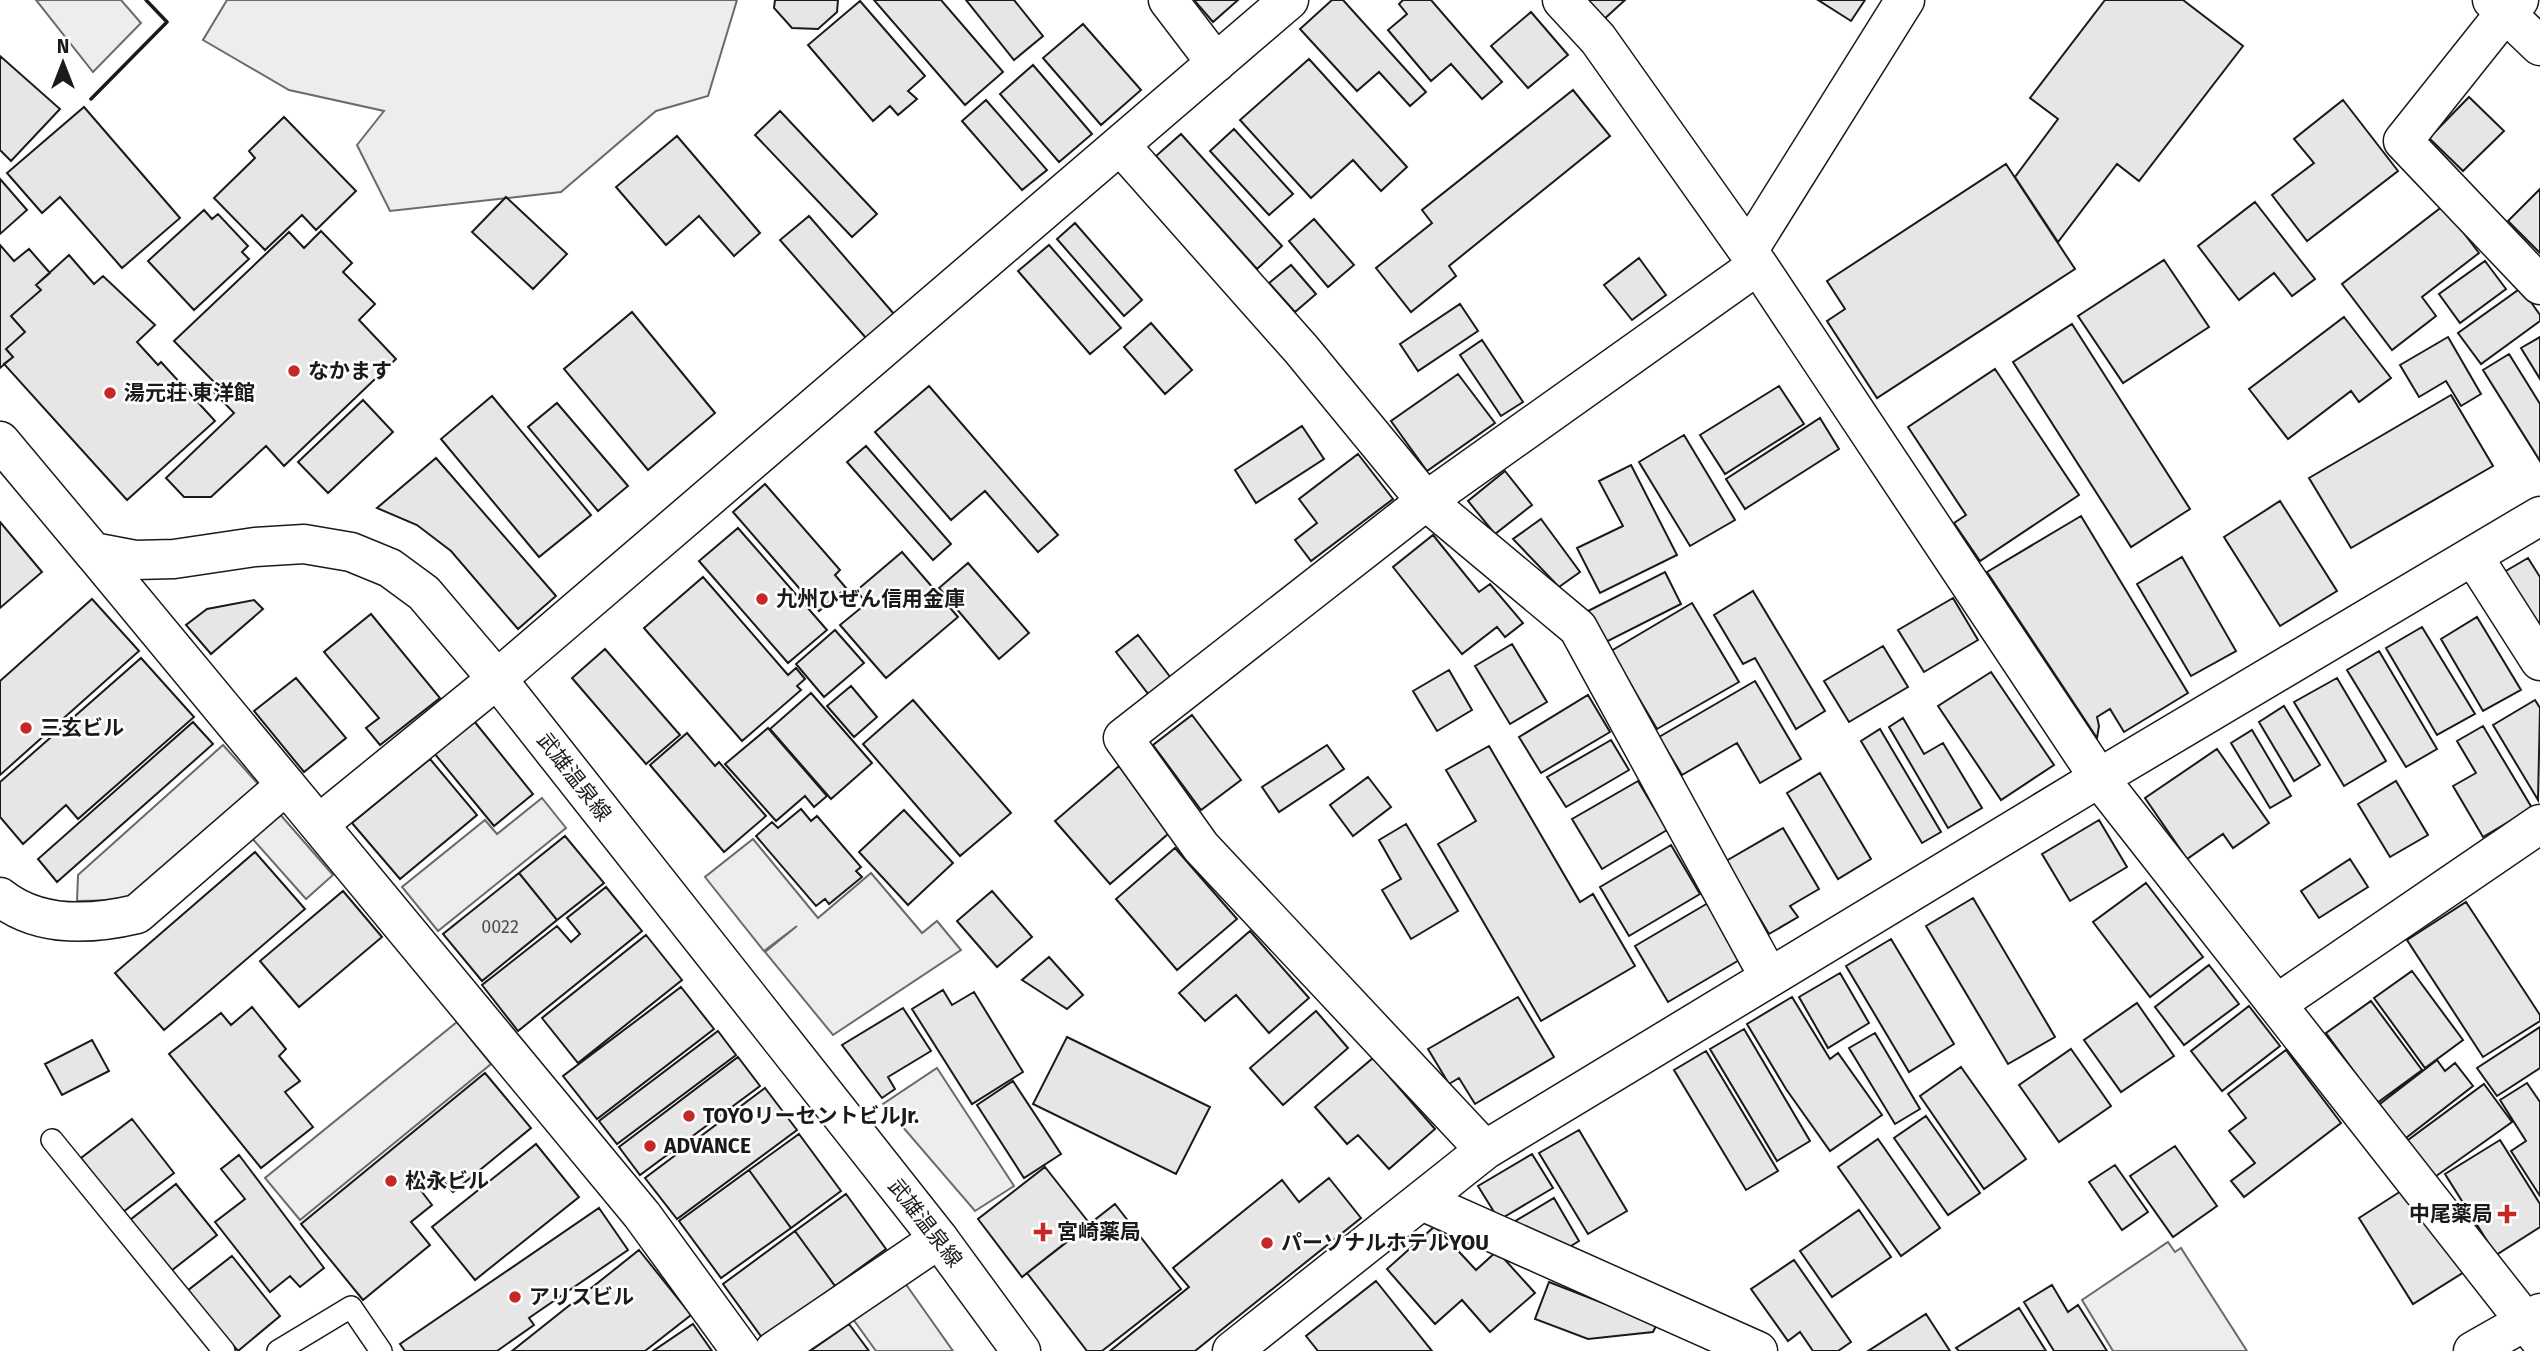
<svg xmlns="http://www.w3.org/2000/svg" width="2540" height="1351" viewBox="0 0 2540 1351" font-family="'Fira Sans','Noto Sans JP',sans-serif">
  <rect width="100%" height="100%" fill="#fff"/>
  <!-- built -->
  <path fill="#ededed" stroke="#6a6a6a" stroke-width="2" d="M36,0H121L141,23L93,72Z
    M227,0H737L708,96L656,111L561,192L390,211L357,145L384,111L289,90L203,40Z
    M223,745L259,785L128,900L77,901L78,875Z
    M542,798L566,828L438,931L402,887L485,820L497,834Z
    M278,812L333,875L306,899L250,836Z
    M753,839L818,918L871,873L922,933L937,921L961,950L833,1035L765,952L797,926L764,951L705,877Z
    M457,1022L491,1064L300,1220L265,1178Z
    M937,1068L1014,1186L975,1211L883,1104Z
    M2168,1242L2175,1252L2181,1248L2247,1351H2113L2082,1300Z
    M905,1283L953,1351H876L853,1319Z"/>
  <!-- building -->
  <path fill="#e6e6e6" stroke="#1a1a1a" stroke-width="2" d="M775,0H838L837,12L818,29L792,28L774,8Z
    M874,0H941L1003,72L965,105Z
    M966,0H1014L1043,36L1014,60Z
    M1194,0H1238L1213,22Z
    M1332,0H1343L1426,92L1410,106L1379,72L1357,91L1300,29Z
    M1403,0H1431L1502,82L1482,99L1451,64L1431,81L1388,30L1407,14L1399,4Z
    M1582,0H1625L1602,21Z
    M1818,0H1865L1851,21Z
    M2105,0H2183L2243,46L2139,181L2117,164L2058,242L2015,177L2058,119L2030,98Z
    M860,1L925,76L908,91L917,99L898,115L890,106L873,121L808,45Z
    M1531,12L1568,55L1528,88L1491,46Z
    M1083,24L1141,90L1101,125L1043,58Z
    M0,56L60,109L11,161L0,150Z
    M1309,59L1407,167L1381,191L1353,160L1311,198L1240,120Z
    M1033,65L1092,134L1059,162L1000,94Z
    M1573,90L1610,136L1449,266L1456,276L1411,312L1376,268L1432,223L1422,210Z
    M2469,97L2504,131L2463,171L2429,138Z
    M986,100L1047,170L1022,190L962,121Z
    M2343,100L2398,171L2307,241L2272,195L2314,163L2294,139Z
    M84,107L180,218L122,268L60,197L42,213L7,173Z
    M780,111L877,214L852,237L755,135Z
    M284,117L356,191L316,230L302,215L265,250L214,198L255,158L249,151Z
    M1234,129L1293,194L1269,215L1210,151Z
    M1181,134L1282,246L1257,269L1156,156Z
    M677,136L760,233L734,256L699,216L666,245L616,187Z
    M2006,164L2075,269L1877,398L1827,321L1845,309L1827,281Z
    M0,179L27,210L0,234Z
    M2540,189V253L2508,221Z
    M506,197L567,254L533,289L472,232Z
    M2255,202L2315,279L2292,296L2274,273L2239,300L2198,246Z
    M2443,206L2479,253L2422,297L2436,316L2392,350L2342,284Z
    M204,210L212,219L218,214L248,246L242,252L249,259L194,310L148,261Z
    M809,216L894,314L866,338L780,240Z
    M1314,219L1354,265L1328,287L1289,241Z
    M1075,223L1142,300L1124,316L1057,239Z
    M321,231L352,263L343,272L375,304L359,320L396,359L284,466L266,446L211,497H184L166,478L234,413L209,387L215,383L174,341L289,232L304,248Z
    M0,245L14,261L29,249L50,273L36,285L41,290L11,316L25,332L6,349L13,357L0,368Z
    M1049,245L1121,328L1090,354L1018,271Z
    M69,255L94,284L103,276L155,325L137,342L158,365L161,362L215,421L127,500L4,364L13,357L6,349L25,332L11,316L41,290L36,285Z
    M1639,258L1666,295L1632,320L1604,285Z
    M2164,260L2209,327L2123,383L2078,316Z
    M2485,261L2506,289L2460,323L2439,294Z
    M1291,265L1316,294L1295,312L1269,283Z
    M2521,288L2540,315V321L2481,364L2458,333Z
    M1460,304L1478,331L1418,371L1400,344Z
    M632,312L715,413L648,470L564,369Z
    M2344,317L2391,378L2359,402L2351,391L2288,439L2249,389Z
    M1151,323L1192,370L1165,394L1124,347Z
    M2072,324L2190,509L2131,547L2013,362Z
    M2448,337L2481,394L2461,406L2446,381L2419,397L2400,365Z
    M2540,337V379L2521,348Z
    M1482,340L1523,402L1501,416L1460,355Z
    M2509,354L2540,404V461L2483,370Z
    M1995,369L2079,495L1980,561L1954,523L1966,515L1908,427Z
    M1458,374L1495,423L1427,471L1391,421Z
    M929,386L1058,535L1038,552L985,491L951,520L875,432Z
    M1779,386L1804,424L1725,474L1700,435Z
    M2451,395L2493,466L2351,548L2309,478Z
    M492,396L591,515L539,557L441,439Z
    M363,400L393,432L328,493L298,462Z
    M557,403L628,486L598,511L528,427Z
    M1820,418L1839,449L1745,509L1726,479Z
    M1302,426L1324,459L1256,503L1235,470Z
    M1684,435L1735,520L1690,546L1639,462Z
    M866,446L951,544L933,560L847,462Z
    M1358,454L1393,499L1311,561L1295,540L1317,523L1299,499Z
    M436,458L556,596L518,629L451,551L417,525L377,508Z
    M1631,465L1677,555L1600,593L1577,548L1623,526L1599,481Z
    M1505,471L1532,505L1495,534L1468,501Z
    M765,484L840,570L835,575L846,588L819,611L733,512Z
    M2280,501L2337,591L2280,626L2224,537Z
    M2081,516L2188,693L2124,732L2110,709L2097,717L2099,726L2097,738L1987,572Z
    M1541,519L1580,572L1559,587L1513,539Z
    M0,522L42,572L0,608Z
    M738,528L827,630L788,663L699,561Z
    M1433,535L1479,592L1490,584L1523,623L1505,637L1497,627L1462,654L1393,567Z
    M902,552L958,617L886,678L840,625L867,603L856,591Z
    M2182,557L2236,651L2191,676L2137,584Z
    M2528,558L2540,577V634L2504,572Z
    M968,563L1029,633L999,659L939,588Z
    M1665,572L1681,604L1604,643L1588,611Z
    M703,577L788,675L796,668L805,679L797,686L801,690L742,741L644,628Z
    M1753,591L1825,711L1796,729L1755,658L1743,664L1714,615Z
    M1953,598L1978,640L1924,672L1898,630Z
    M92,599L139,651L0,775V681Z
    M254,600L263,609L211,654L186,625L207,609Z
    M1692,603L1739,682L1657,729L1611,651Z
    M371,614L440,698L380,745L366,728L379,718L324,652Z
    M2477,617L2521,690L2483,711L2441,639Z
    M2422,627L2475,714L2437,735L2386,648Z
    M835,630L864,663L824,697L796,664Z
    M1138,635L1171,678L1149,695L1116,652Z
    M1512,644L1547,702L1510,724L1475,666Z
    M1883,646L1908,687L1849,722L1824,681Z
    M605,649L680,735L646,764L572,678Z
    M2379,651L2437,749L2406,767L2347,670Z
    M141,658L194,717L78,819L66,805L23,844L0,817V782Z
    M1449,670L1472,710L1437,731L1413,691Z
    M1991,672L2054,765L2001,800L1938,706Z
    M296,678L346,738L304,772L254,711Z
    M2337,678L2386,761L2344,786L2294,702Z
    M1755,681L1801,759L1760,783L1737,743L1682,775L1659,737Z
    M851,686L877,717L854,737L827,706Z
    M811,693L872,763L831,799L770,729Z
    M1588,695L1610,732L1541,773L1519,737Z
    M913,700L1011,813L960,856L863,744Z
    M2535,700L2540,708L2538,800L2493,725Z
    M2284,706L2320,765L2294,781L2259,722Z
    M1192,715L1241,780L1201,810L1153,745Z
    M1903,718L1924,754L1943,743L1982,808L1948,828L1889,727Z
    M474,721L533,794L494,826L434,753Z
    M193,722L213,744L57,882L38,859Z
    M2483,726L2532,808L2483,837L2453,786L2476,773L2457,741Z
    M768,728L827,796L814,807L805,796L776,821L725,764Z
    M1880,729L1941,832L1922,843L1861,741Z
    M2252,730L2291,796L2270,808L2231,743Z
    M687,733L715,766L719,762L766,816L724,852L650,765Z
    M1611,740L1629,770L1566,807L1547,777Z
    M1327,745L1344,769L1279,812L1262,787Z
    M1489,746L1580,902L1593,894L1635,966L1541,1021L1438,844L1476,821L1446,770Z
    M2217,749L2269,823L2233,848L2223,834L2187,859L2145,798Z
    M430,759L477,815L400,879L352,823Z
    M1119,766L1168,834L1110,884L1055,821Z
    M1820,773L1871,859L1838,879L1787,793Z
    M1368,777L1391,807L1353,836L1330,805Z
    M1638,781L1667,830L1602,869L1572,819Z
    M2396,781L2428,835L2390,857L2358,804Z
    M801,809L811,821L817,816L861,867L856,871L862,877L829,904L825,899L816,906L756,836L772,822L778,828Z
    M904,810L953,863L908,905L859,852Z
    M2099,820L2127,867L2070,901L2042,854Z
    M1406,824L1458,911L1411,939L1382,890L1401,879L1379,840Z
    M1783,828L1819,889L1790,906L1798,917L1769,934L1726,861Z
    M565,836L604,883L557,920L519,873Z
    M1671,845L1700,894L1629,936L1600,887Z
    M1175,848L1237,919L1177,970L1116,899Z
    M255,852L305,909L164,1030L115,973Z
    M2350,859L2368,887L2319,918L2301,891Z
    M519,873L557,920L482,981L443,934Z
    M2146,883L2203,957L2150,997L2093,922Z
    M606,887L642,931L518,1031L482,985L557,926L571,942L580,934L567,918Z
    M343,891L382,937L299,1007L260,961Z
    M992,891L1032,937L997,967L957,921Z
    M1973,898L2055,1037L2008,1064L1926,926Z
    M2466,902L2540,1015V1021L2483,1057L2407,940Z
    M1708,903L1741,959L1668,1002L1635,946Z
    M1250,931L1309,998L1269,1033L1236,995L1205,1021L1179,993Z
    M646,935L682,980L578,1063L542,1018Z
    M1891,939L1954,1044L1909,1072L1846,966Z
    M1049,957L1083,995L1067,1009L1022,980Z
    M2209,965L2239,1004L2184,1045L2155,1007Z
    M2412,971L2463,1040L2425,1068L2374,998Z
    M1840,973L1869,1023L1828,1048L1799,997Z
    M681,987L714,1029L597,1119L563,1076Z
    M943,990L952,1005L974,992L1023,1072L972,1104L912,1009Z
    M1518,997L1554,1057L1475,1104L1459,1078L1449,1084L1428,1049Z
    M1792,997L1830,1059L1838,1053L1882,1115L1830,1151L1786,1089L1747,1024Z
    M2371,1001L2422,1070L2377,1103L2326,1033Z
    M2137,1003L2174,1056L2121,1092L2084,1040Z
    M2249,1006L2280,1046L2222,1091L2191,1051Z
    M252,1007L286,1049L279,1056L300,1081L285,1092L313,1127L261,1168L169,1054L221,1013L231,1025Z
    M903,1008L931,1051L888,1077L895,1089L882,1098L842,1045Z
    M1316,1011L1348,1048L1283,1105L1250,1068Z
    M2540,1027V1068L2497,1096L2477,1068Z
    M1744,1029L1810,1141L1777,1161L1710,1049Z
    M718,1031L736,1055L617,1144L599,1121Z
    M1875,1033L1920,1109L1895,1124L1849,1048Z
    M1067,1037L1210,1107L1176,1174L1033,1104Z
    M92,1040L109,1071L62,1095L45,1064Z
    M2071,1049L2111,1106L2059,1142L2019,1085Z
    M2286,1050L2341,1123L2244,1197L2231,1181L2255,1163L2229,1131L2246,1118L2228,1094Z
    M1706,1051L1778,1171L1746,1190L1674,1070Z
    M738,1057L760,1086L640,1175L619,1147Z
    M1373,1058L1435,1129L1389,1169L1358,1135L1347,1144L1315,1107Z
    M2437,1060L2445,1071L2455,1063L2473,1086L2402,1141L2376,1107Z
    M1961,1067L2026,1159L1984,1189L1920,1096Z
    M485,1073L531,1128L453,1192L437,1174L419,1188L432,1205L411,1222L430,1245L363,1300L301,1224Z
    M1013,1081L1061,1154L1024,1178L977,1105Z
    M2527,1083L2540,1102V1196L2511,1151L2526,1141L2500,1100Z
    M2484,1084L2512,1122L2432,1179L2404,1143Z
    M765,1088L797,1130L677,1219L645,1178Z
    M1926,1116L1980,1193L1948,1215L1894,1138Z
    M132,1119L174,1173L123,1212L81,1158Z
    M1579,1130L1627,1211L1588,1234L1539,1153Z
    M799,1134L841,1191L791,1228L749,1170Z
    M1878,1139L1940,1228L1901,1256L1838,1167Z
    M2500,1140L2540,1204V1227L2496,1255L2445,1174Z
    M536,1144L579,1197L475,1280L432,1227Z
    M2175,1146L2217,1206L2173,1237L2130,1176Z
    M1532,1154L1553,1188L1499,1220L1478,1186Z
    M239,1155L324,1268L300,1287L290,1276L270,1292L215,1222L245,1199L221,1169Z
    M2115,1165L2148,1212L2122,1230L2089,1182Z
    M1045,1167L1090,1224L1022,1277L978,1219Z
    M749,1170L791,1228L721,1278L679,1221Z
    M1329,1178L1361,1218L1195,1351H1110L1189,1287L1173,1268L1282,1180L1299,1202Z
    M176,1184L217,1235L171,1271L130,1220Z
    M2412,1184L2469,1269L2413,1304L2359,1218Z
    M846,1194L886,1249L835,1286L795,1231Z
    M1554,1198L1579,1241L1566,1249L1512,1223Z
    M1115,1204L1181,1289L1102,1351H1087L1027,1273Z
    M599,1208L628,1250L529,1318L534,1325L497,1351H405L400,1344Z
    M1859,1210L1891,1257L1832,1297L1800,1251Z
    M1435,1226L1476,1270L1497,1251L1535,1293L1490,1332L1462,1300L1435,1324L1387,1269Z
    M795,1231L835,1286L763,1339L723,1284Z
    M639,1250L691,1315L645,1351H512Z
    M232,1256L280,1316L238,1351L187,1291Z
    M1794,1260L1851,1342L1838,1351H1813L1800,1332L1788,1341L1751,1289Z
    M1376,1281L1432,1351H1318L1306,1336Z
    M1549,1282L1657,1324L1653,1332L1588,1339L1535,1319Z
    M2052,1285L2068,1312L2078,1305L2107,1351H2054L2024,1302Z
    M2019,1308L2046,1351H1959L1956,1348Z
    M1926,1314L1950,1351H1868Z
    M693,1324L712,1351H653Z
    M849,1324L869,1351H810Z"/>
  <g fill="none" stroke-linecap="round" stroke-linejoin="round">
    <defs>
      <path id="service" d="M52,1140L224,1351
        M278,1351L351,1307L381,1351"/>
      <path id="minor" d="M1168,0L1216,63
        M1562,0L1598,39L1758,265L2099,778L2540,1340
        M2492,0L2540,46
        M2519,0L2505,13L2403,141L2540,285
        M1120,145L1301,349L1426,501L1578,628L1769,977
        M1748,251L1905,0
        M93,552L642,1215L741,1351
        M2473,556L2540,661
        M319,824L497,679L1289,0
        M0,897C39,928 91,925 137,914L286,785
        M2278,1003L2540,824
        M1485,1150L1201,847L1123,738L1426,501L1758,265
        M1422,1201L1758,1351
        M774,1351L939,1239
        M1232,1351L1485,1150L2099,778L2540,516"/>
      <path id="secondary" d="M0,441L93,552L135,560L174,559L255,547L304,544L351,552L390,568L424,593L497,679L939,1239L1021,1351"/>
      <path id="primary" d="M2473,1351L2540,1313"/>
    </defs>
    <!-- service casing -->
    <use href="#service" stroke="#1a1a1a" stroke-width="24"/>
    <!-- minor casing -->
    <use href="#minor" stroke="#1a1a1a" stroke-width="41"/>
    <!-- secondary casing -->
    <use href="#secondary" stroke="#1a1a1a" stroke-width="41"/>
    <!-- primary casing -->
    <use href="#primary" stroke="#1a1a1a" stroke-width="41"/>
    <!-- service -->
    <use href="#service" stroke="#fff" stroke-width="21"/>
    <!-- minor -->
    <use href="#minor" stroke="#fff" stroke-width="38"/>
    <!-- secondary -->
    <use href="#secondary" stroke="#fff" stroke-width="38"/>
    <!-- primary -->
    <use href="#primary" stroke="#fff" stroke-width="38"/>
    <!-- wall -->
    <path stroke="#1a1a1a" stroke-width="3.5" d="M91,99L167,22L146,0"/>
  </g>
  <!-- markers -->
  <g fill="#c62828" stroke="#fff" stroke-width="2.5">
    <circle cx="294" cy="371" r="7"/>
    <circle cx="110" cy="393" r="7"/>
    <circle cx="762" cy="599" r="7"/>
    <circle cx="26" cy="728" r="7"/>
    <circle cx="689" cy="1116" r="7"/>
    <circle cx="650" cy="1146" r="7"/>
    <circle cx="391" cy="1181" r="7"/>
    <path d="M2503.5 1203.5h7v7h7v7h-7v7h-7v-7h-7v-7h7z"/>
    <path d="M1039.5 1221.5h7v7h7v7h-7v7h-7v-7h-7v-7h7z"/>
    <circle cx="1267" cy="1243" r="7"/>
    <circle cx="515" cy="1297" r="7"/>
  </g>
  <g text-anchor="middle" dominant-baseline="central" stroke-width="5" stroke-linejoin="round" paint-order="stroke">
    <!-- number labels -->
    <g font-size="18" fill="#4d4d4d">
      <text x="500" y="927">0022</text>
    </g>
    <!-- poi labels -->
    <g font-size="21" font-weight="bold" fill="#1a1a1a" stroke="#fff" text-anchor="start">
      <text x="308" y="371">なかます</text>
      <text x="124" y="393">湯元荘 東洋館</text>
      <text x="776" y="599">九州ひぜん信用金庫</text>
      <text x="40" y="728">三玄ビル</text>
      <text x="703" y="1116">TOYOリーセントビルJr.</text>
      <text x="664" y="1146">ADVANCE</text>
      <text x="405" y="1181">松永ビル</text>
      <text x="2493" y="1214" text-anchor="end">中尾薬局</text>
      <text x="1057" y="1232">宮崎薬局</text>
      <text x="1281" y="1243">パーソナルホテルYOU</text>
      <text x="529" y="1297">アリスビル</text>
    </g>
    <!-- street labels -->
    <g font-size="21" fill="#1a1a1a" stroke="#fff">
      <text transform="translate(574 777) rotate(52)">武雄温泉線</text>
      <text transform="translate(925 1223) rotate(52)">武雄温泉線</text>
    </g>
  </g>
  <!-- north arrow -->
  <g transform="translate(63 63)" stroke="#ffffff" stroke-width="5" paint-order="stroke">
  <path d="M0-5L12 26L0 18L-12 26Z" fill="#1a1a1a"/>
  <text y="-10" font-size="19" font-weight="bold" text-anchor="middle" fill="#1a1a1a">N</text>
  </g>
</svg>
